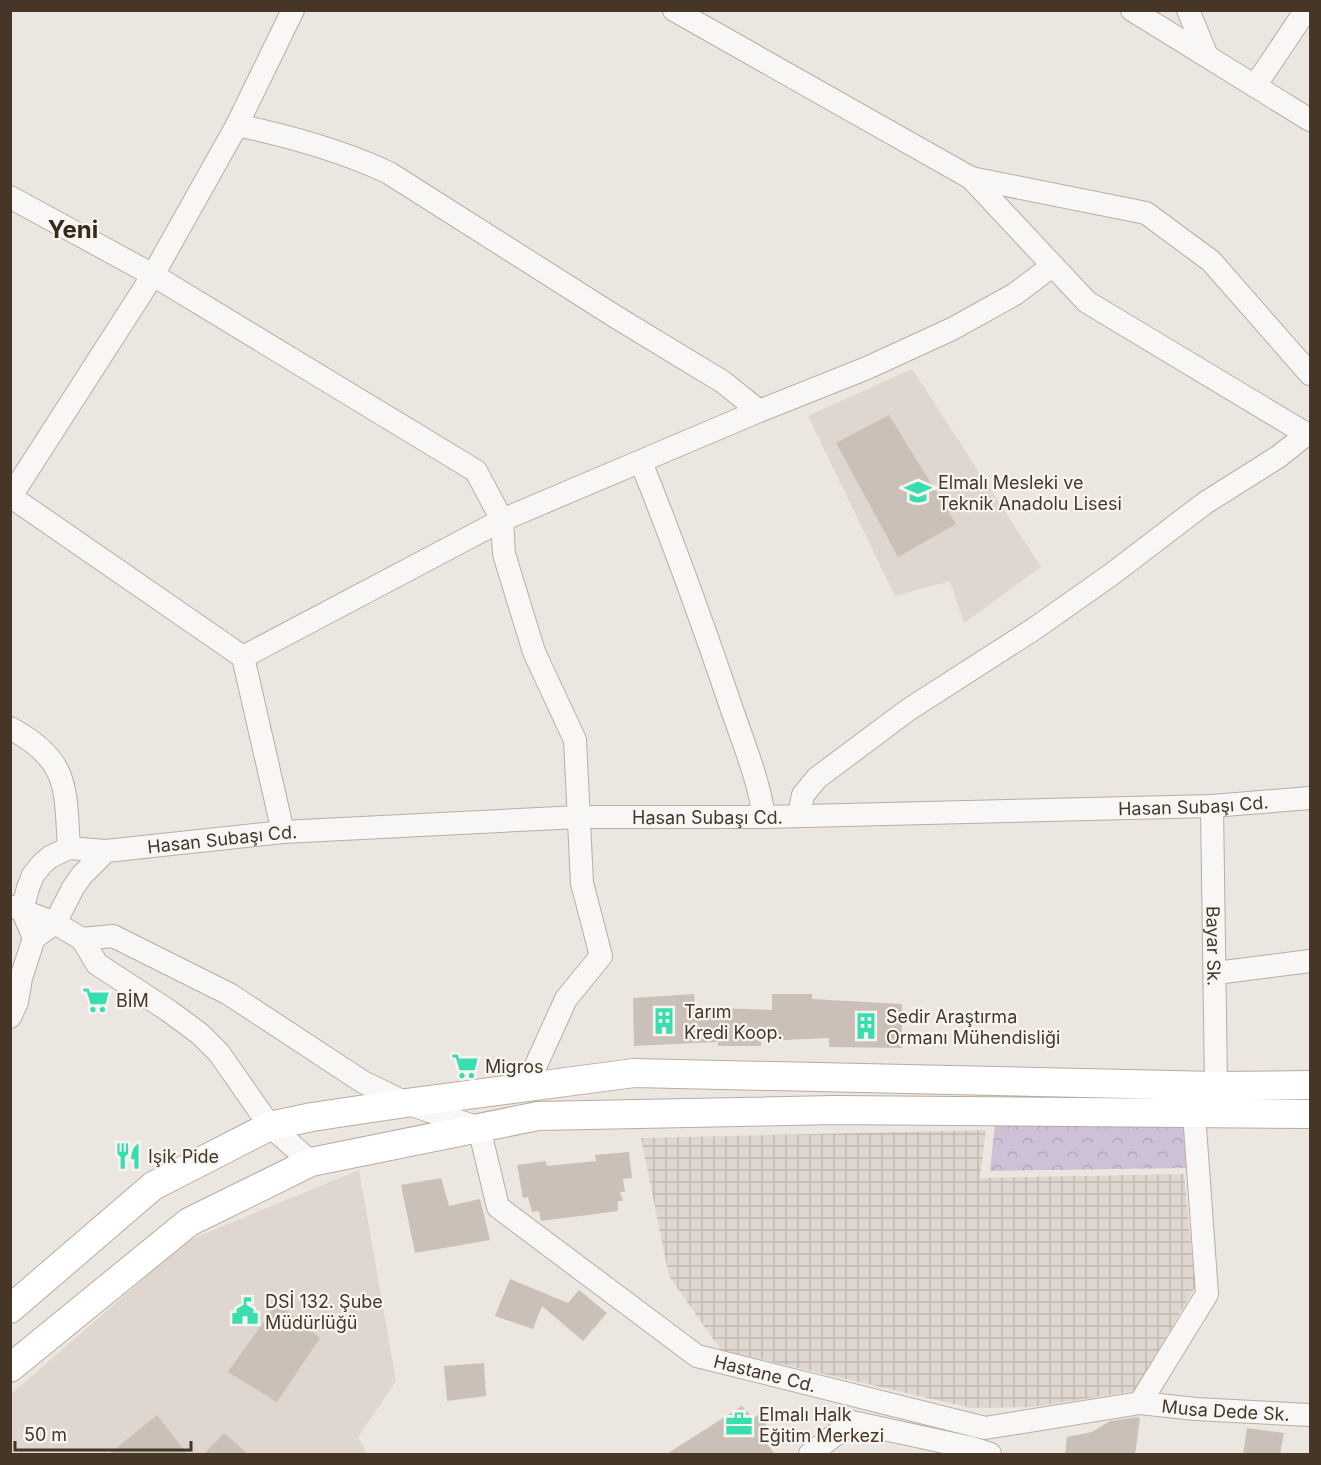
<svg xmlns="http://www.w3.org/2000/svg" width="1321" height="1465" viewBox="0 0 1321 1465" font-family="Inter,sans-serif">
  <defs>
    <pattern id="industrial-grid" width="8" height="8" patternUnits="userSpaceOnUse" patternTransform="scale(1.5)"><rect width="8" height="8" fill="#ded6cf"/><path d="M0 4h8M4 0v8" fill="none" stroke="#c0b8b2"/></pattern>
    <pattern id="forest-crowns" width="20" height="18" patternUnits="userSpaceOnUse" patternTransform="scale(1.5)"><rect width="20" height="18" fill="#cec1d6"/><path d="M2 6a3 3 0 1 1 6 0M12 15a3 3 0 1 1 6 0" fill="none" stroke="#b2a6b8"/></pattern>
  </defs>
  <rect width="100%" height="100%" fill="#ece6e1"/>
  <!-- built -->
  <path fill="#ded6cf" d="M912,369L1041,567L964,623L950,581L895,596L808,416Z
    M359,1170L396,1381L358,1437L367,1454H11L10,1395L187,1241Z"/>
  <!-- industrial -->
  <path fill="url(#industrial-grid)" d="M986,1130L980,1178L1184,1174L1195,1287L1135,1391L1032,1407L971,1408L721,1350L669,1276L641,1138Z"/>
  <!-- forest -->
  <path fill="url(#forest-crowns)" d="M1184,1121L1186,1168L990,1171L995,1123Z"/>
  <!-- building -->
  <path fill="#cac0b8" d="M889,415L956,524L898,557L836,443Z
    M694,994L695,1007L772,1010V994H812V999L902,1004V1048L829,1047V1038L761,1041V1046H718V1042L634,1046L633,998Z
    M629,1152L632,1178L623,1179L625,1192H620L623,1201H618V1211L541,1221L539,1211L532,1212L528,1197L523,1198L517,1165L546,1161L547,1166L596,1161L595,1155Z
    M441,1178L449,1206L480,1199L490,1240L415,1253L401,1185Z
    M510,1279L568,1303L579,1290L607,1313L583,1341L542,1306L533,1329L495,1316Z
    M277,1303L320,1338L277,1402L228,1372Z
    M484,1363L486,1396L447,1401L444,1366Z
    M742,1406L753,1418L760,1414L769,1430L762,1436L775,1455H665Z
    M157,1415L188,1455H108Z
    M1137,1417L1140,1418L1135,1455H1065L1067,1437L1092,1432L1110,1421Z
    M1247,1428L1284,1433L1280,1455H1243Z
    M224,1433L249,1455H203Z"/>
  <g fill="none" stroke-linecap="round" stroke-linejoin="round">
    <defs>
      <g id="minor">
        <path d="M674,10L971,178L1087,302L1310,436"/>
        <path d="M1132,10L1310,120"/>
        <path d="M1188,10L1207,56"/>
        <path d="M1255,86L1306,10"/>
        <path d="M237,125C288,136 341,150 389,173L616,317L723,382L759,411"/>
        <path d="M971,178L1146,213L1211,261L1310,374"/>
        <path d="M10,197L153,275L476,471L502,520L504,554L534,652L575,740L582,883L601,956L566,999L526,1087"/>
        <path d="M641,462C672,539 700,616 727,695C740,735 758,775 764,817"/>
        <path d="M10,496L243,657L283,832"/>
        <path d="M11,496L153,275L237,125L293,10"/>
        <path d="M243,657L502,520L759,411L867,368L952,329L1015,294L1052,266"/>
        <path d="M10,728C70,760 65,788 69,848"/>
        <path id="s1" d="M1212,806L1216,1086"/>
        <path d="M799,815L803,795L817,778L908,710L1034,629L1112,574L1205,503L1278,457L1307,434"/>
        <path d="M13,907L55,923L82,939L97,964L169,1011L200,1034L219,1053L270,1126L311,1162"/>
        <path id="s2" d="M34,938L22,910L28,888L33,875L42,864L50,857L69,848L106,851L283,832L578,817H764L1212,806L1310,798"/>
        <path id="s3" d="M82,939L113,936L229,994L363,1082L406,1103L479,1128L498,1207L697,1356L985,1428L1140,1403L1207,1294L1194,1113"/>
        <path d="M1216,973L1310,961"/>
        <path d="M10,1017L17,1002L21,978L34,938L55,923L73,888L82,875L106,851"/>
        <path id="s4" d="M1140,1403L1196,1409L1310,1415"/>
        <path d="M810,1454L852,1422L972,1448L990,1454"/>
      </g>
      <path id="major" d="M10,1309L153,1186L270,1126L312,1117L406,1103L634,1073L1216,1086L1310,1085
        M10,1368L189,1222L311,1162L538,1116L835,1110L1310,1114"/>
    </defs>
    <!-- minor casing -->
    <use href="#minor" stroke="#b7aea5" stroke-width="24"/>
    <!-- major casing -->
    <use href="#major" stroke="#b9ab9f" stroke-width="30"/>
    <!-- minor -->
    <use href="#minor" stroke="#f9f7f5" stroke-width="22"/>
    <!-- major -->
    <use href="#major" stroke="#fff" stroke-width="28"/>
  </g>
  <!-- icons -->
  <defs>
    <symbol id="school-bare" viewBox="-9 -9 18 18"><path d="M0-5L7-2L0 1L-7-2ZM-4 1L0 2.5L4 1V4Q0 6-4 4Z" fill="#39deae" stroke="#f8f5f1" stroke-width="2.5" paint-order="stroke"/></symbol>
    <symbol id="supermarket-bare" viewBox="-9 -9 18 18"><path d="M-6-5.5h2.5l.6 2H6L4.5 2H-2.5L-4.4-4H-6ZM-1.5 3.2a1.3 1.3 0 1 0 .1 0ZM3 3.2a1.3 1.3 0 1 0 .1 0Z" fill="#39deae" stroke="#f8f5f1" stroke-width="2.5" paint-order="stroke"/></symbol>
    <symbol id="building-bare" viewBox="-9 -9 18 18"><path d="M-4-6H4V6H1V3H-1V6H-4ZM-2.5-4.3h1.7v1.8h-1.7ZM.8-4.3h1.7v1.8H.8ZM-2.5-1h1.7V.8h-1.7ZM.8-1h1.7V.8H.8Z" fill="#39deae" stroke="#f8f5f1" stroke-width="2.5" paint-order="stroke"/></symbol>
    <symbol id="restaurant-bare" viewBox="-9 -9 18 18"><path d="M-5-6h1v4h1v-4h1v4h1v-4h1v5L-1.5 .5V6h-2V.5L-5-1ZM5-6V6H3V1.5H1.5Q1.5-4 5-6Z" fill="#39deae" stroke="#f8f5f1" stroke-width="2.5" paint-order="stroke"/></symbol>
    <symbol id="civic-bare" viewBox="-9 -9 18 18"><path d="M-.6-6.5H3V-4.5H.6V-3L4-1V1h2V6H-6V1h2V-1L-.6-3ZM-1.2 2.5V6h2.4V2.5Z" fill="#39deae" stroke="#f8f5f1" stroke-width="2.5" paint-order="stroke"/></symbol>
    <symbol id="office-bare" viewBox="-9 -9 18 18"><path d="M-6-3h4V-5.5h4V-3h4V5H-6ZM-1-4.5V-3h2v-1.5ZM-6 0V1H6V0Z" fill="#39deae" stroke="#f8f5f1" stroke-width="2.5" paint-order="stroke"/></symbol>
  </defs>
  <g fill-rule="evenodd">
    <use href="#school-bare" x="899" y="473" width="38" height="38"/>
    <use href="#supermarket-bare" x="77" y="981" width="38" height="38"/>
    <use href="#building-bare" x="645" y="1002" width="38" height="38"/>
    <use href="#building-bare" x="847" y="1007" width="38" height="38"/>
    <use href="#supermarket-bare" x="446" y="1047" width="38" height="38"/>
    <use href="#restaurant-bare" x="109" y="1137" width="38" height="38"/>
    <use href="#civic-bare" x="226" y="1292" width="38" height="38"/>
    <use href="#office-bare" x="720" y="1405" width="38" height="38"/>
  </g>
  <g text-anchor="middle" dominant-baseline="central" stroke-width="4.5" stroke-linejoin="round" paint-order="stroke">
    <!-- poi labels -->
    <g font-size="18" fill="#463627" stroke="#f8f5f1" text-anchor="start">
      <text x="938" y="482">Elmalı Mesleki ve<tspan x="938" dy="21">Teknik Anadolu Lisesi</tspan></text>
      <text x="116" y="1000">BİM</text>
      <text x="684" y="1011">Tarım<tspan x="684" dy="21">Kredi Koop.</tspan></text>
      <text x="886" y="1016">Sedir Araştırma<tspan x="886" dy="21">Ormanı Mühendisliği</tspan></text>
      <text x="485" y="1066">Migros</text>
      <text x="148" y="1156">Işik Pide</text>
      <text x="265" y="1301">DSİ 132. Şube<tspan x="265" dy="21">Müdürlüğü</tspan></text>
      <text x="759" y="1414">Elmalı Halk<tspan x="759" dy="21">Eğitim Merkezi</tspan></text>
    </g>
    <!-- street labels -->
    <g font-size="18" fill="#463627" stroke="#f8f5f1">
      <text stroke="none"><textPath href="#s2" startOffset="1239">Hasan Subaşı Cd.</textPath></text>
      <text stroke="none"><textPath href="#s2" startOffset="753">Hasan Subaşı Cd.</textPath></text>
      <text stroke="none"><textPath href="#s2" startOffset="267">Hasan Subaşı Cd.</textPath></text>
      <text stroke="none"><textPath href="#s1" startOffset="140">Bayar Sk.</textPath></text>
      <text stroke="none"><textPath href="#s3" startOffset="846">Hastane Cd.</textPath></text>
      <text stroke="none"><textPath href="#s4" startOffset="86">Musa Dede Sk.</textPath></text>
    </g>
    <!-- district labels -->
    <g font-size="24" font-weight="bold" fill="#36291a" stroke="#f8f5f1">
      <text x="73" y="229">Yeni</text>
    </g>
  </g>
  <!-- border -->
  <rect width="1321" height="1465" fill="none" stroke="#463627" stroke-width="24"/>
  <!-- scale -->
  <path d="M15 1441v9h176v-9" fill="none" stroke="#463627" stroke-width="3"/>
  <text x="24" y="1441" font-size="18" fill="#463627" stroke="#f8f5f1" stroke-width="4.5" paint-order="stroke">50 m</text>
</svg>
